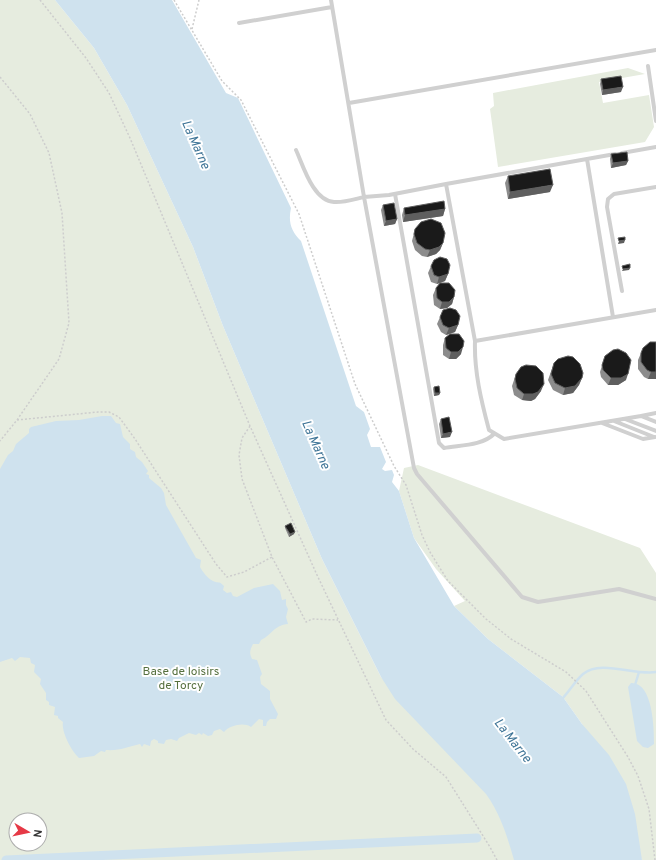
<svg xmlns="http://www.w3.org/2000/svg" width="656" height="860" viewBox="0 0 656 860" font-family="Overpass,sans-serif">
  <rect width="100%" height="100%" fill="#fff"/>
  <!-- green -->
  <path fill="#e6ecdf" fill-rule="evenodd" d="M0,0H55L94,48L127,105L193,247L223,326L322,559L381,677L500,808L522,860H0ZM16,820H40V844H16Z
    M628,68L645,74L599,82L603,103L649,95L654,127L645,142L498,167L490,109L494,106L493,93Z
    M418,465L640,548L656,573V860H642L582,724L563,697L488,639L454,606L465,601L436,569L414,538L399,491L404,468Z"/>
  <!-- water -->
  <path fill="#cfe2ee" d="M55,0H172L226,93L238,98L291,208C288,222 291,231 301,241L356,406L364,412L370,429L367,435L371,447H380L386,462L382,469L385,471L392,470L394,475L392,482L399,491L414,538L454,606L488,639L563,697L582,724L609,755L626,784L635,814L642,860H514C507,836 501,815 486,794L395,699L381,677L322,559L223,326L193,247L127,105L94,48Z
    M102,416H111L116,423L120,424L123,437L130,444V449L135,452L136,457L142,462L148,471L146,474L149,475V478L161,488L164,493L166,505L196,558L201,560L200,567C203,572 207,578 213,581C219,584 218,580 224,586L223,590L227,593L231,592L233,596L237,597L254,588L273,584L280,591L282,600L286,599V605L288,609L286,617L288,624C274,625 272,635 261,640L259,644H253C250,650 249,653 252,659L257,660L262,674L260,677L261,684L270,691V699L278,714L276,719H270L267,722L266,726H263V720L259,719L251,727C244,722 230,725 224,732L220,729L214,731L212,735L208,736L203,733L202,735L199,733L196,735L189,733L179,738L177,741L171,739L166,740L164,744L158,743V741L154,739L151,741L150,746L144,744L142,747L140,744C128,747 119,751 106,750L105,752L101,751L94,756L79,758C71,751 61,731 63,722L58,718V716L54,715L55,707L49,705V702L46,700V693L40,684L41,679L34,672L35,665L31,663L30,658L20,657L15,661L12,658L0,662V469L8,455L13,451L16,444L29,433V429L31,427L56,421L79,420Z
    M631,683C653,682 654,728 654,744L648,748L643,747L637,741L628,687Z"/>
  <g fill="none" stroke-linecap="round" stroke-linejoin="round">
    <!-- stream -->
    <path stroke="#cfe2ee" stroke-width="2.5" d="M635,685L639,672
      M561,700C569,692 575,681 583,674C601,659 635,676 656,672"/>
    <!-- canal -->
    <path stroke="#cfe2ee" stroke-width="9" d="M6,860L477,838"/>
    <!-- path -->
    <path stroke="#cdcdcd" stroke-width="1.5" stroke-dasharray="2 2" stroke-linecap="butt" d="M40,0L86,58L109,93L130,138L250,426L317,575L386,720L413,749L446,777L490,847L497,860
      M174,0L222,81L241,100L299,214L355,384L394,466L406,485L422,535L430,552L448,581L486,619L511,639L566,672L586,691L628,757L638,776L649,809L655,860
      M192,29L199,0
      M0,77L30,114L49,153L62,213L69,323L59,359L17,420L0,441
      M17,420L98,412H109L119,417L135,439L216,564L227,577L244,572L272,557
      M250,426L242,438L239,455L242,479L272,557L306,622L312,619L338,620"/>
    <!-- service -->
    <path stroke="#d0d0d0" stroke-width="4" d="M331,0L364,197L389,195L446,184
      M239,23L332,7
      M648,66L656,121
      M349,103L656,50
      M296,150C303,165 313,201 334,202C343,203 355,199 364,197L414,468L417,474L522,597L538,602L619,589L656,599
      M622,153L656,147
      M587,159L613,317
      M395,194L439,443L444,448C460,445 482,446 494,434
      M622,291L607,207L608,199L614,194L656,187
      M656,310L475,341C474,371 481,400 489,430L504,439L641,416L656,422
      M475,341L446,184L615,154
      M641,416L656,413
      M625,419L656,431
      M614,421L654,437
      M602,423L643,439L655,437"/>
  </g>
  <!-- wall -->
  <path fill="#8c8c8c" d="M601,79L621,92L602,95L600,84Z
    M611,154L628,161L626,165L611,168L610,159Z
    M508,176L550,192L508,199L505,183Z
    M383,205L397,219L395,224L384,226L381,210Z
    M404,208L445,209L443,216L403,222L402,215Z
    M415,229L443,243L440,250L436,254L427,257L422,256L415,250L412,241Z
    M431,266L448,274L445,281L437,284L431,282L428,273Z
    M436,288L454,297L452,304L447,308L440,309L434,305L433,295Z
    M440,317L458,325L455,332L446,335L441,332L437,324Z
    M445,338L461,354L456,359H449L443,355V345Z
    M641,353L656,379H648L644,377L638,369V360Z
    M605,356L626,380L618,385H608L601,377L600,372Z
    M554,363L582,378L579,385L573,393L563,395L553,390L548,380Z
    M516,374L541,391L535,399L531,401L522,400L514,395L512,386Z
    M434,387L440,393L439,395L434,396L433,389Z
    M441,419L450,437L441,438L439,424Z
    M285,526L294,534L289,537L285,528Z"/>
  <!-- shaded-wall -->
  <path fill="#5f5f5f" d="M623,87L621,92L602,95L603,90Z
    M628,161L626,165L611,168L613,163Z
    M553,185L550,192L508,199L510,192Z
    M445,209L443,216L403,222L405,215Z
    M397,219L395,224L384,226L386,221Z
    M625,240L624,243L618,244L619,241Z
    M443,243L440,250L436,254L427,257L430,250Z
    M630,268L629,270L622,271L623,269Z
    M448,274L445,281L437,284L439,277Z
    M454,297L452,304L447,308L440,309L442,302Z
    M458,325L455,332L446,335L449,328Z
    M463,347L461,354L456,359H449L451,352Z
    M651,372H656V379H648Z
    M628,374L626,380L618,385H608L611,378Z
    M582,378L579,385L573,393L563,395L565,388Z
    M544,384L541,391L535,399L531,401L522,400L524,394Z
    M435,393H440L439,395L434,396Z
    M452,432L450,437L441,438L443,434Z
    M295,532L294,534L289,537L290,534Z"/>
  <!-- building -->
  <path fill="#1a1a1a" stroke="#5f5f5f" d="M621,76L623,87L603,90L601,79Z
    M627,152L628,161L613,163L611,154Z
    M550,169L553,185L510,192L508,176Z
    M444,201L445,209L405,215L404,208Z
    M394,203L397,219L386,221L383,205Z
    M431,219L441,223L445,233L443,243L439,247L430,250L425,249L417,243L414,234L415,229L421,222Z
    M625,237V240L619,241L618,238Z
    M440,257L447,259L450,265L448,274L439,277L434,275L431,266L434,260Z
    M630,264V268L623,269L622,266Z
    M440,283H449L455,290L454,297L449,302H442L437,298L436,288Z
    M450,308L456,310L460,316L458,325L449,328L443,325L440,317L443,310Z
    M450,334H459L464,341L463,347L458,352H451L446,348L445,338Z
    M650,342H656V372H651L647,370L641,362V353L643,348Z
    M618,349L626,353L631,360L628,374L621,378H611L603,370L602,365L605,356L613,350Z
    M568,356L573,357L580,364L583,373L582,378L575,386L565,388L555,383L551,374L554,363L558,359Z
    M526,365L536,366L543,373L544,384L538,392L533,394H524L517,388L515,379L516,374L521,367Z
    M439,386L440,393H435L434,387Z
    M449,417L452,432L443,434L441,419Z
    M291,523L295,532L290,534L285,526Z"/>
  <g text-anchor="middle" dominant-baseline="central" stroke-width="4" stroke-linejoin="round" paint-order="stroke">
    <!-- park labels -->
    <g font-size="12" fill="#56703f" stroke="#fff">
      <text x="181" y="672">Base de loisirs<tspan x="181" dy="14">de Torcy</tspan></text>
    </g>
    <!-- water labels -->
    <g font-size="13" font-style="italic" fill="#3f7597" stroke="#fff">
      <text transform="translate(195 145) rotate(66)">La Marne</text>
      <text transform="translate(315 445) rotate(66)">La Marne</text>
      <text transform="translate(512 741) rotate(52)">La Marne</text>
    </g>
  </g>
  <!-- north arrow -->
  <g transform="translate(28 832) rotate(99)"><circle r="19" fill="#ffffff" stroke="#adadad"/>
  <path d="M0-3L7 15L0 10L-7 15Z" fill="#e63946"/>
  <text y="-6" font-size="11" font-weight="bold" text-anchor="middle" fill="#333333">N</text>
  </g>
</svg>
